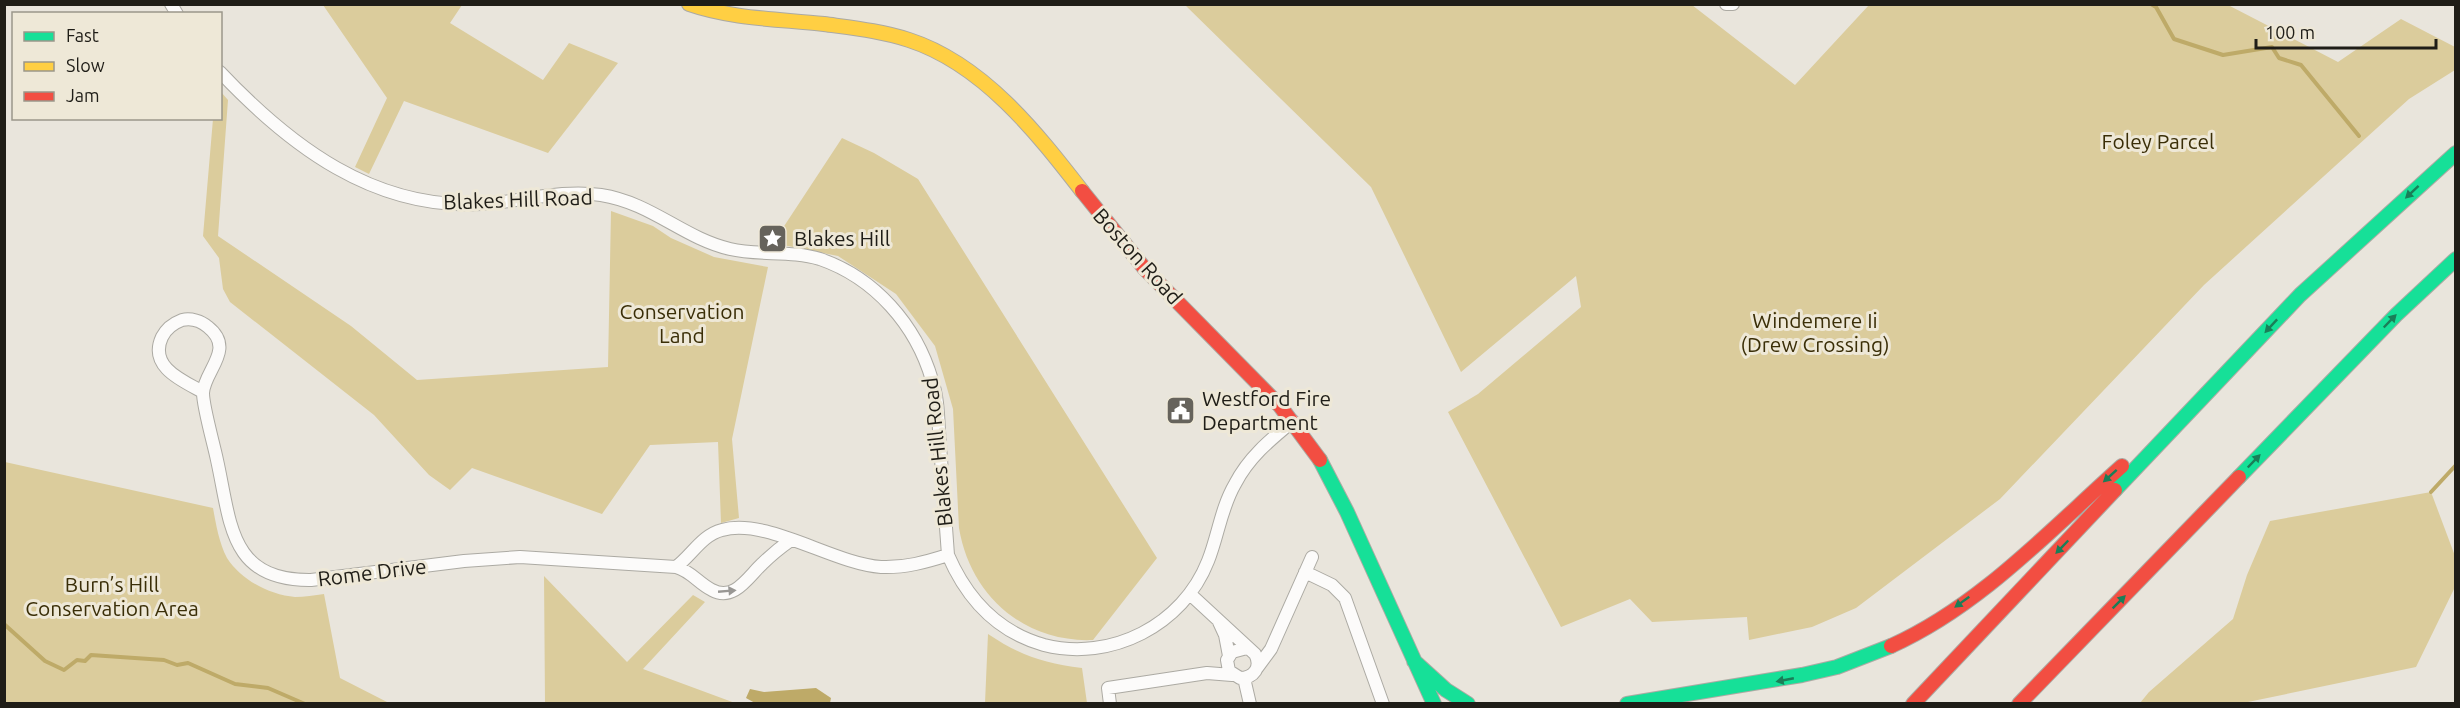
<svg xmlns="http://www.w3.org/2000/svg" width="2460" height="708" viewBox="0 0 2460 708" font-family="Ubuntu,sans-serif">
  <rect width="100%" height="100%" fill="#e9e5dc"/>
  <!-- green -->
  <path fill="#dbcc9c" d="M323,5H462L450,23L543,80L569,43L618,63L548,153L404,101L369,174L355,167L387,98Z
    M1185,5H1692L1795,85L1869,5H2228L2338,62L2401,19L2455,47V70L2409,99L2204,285L2000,499L1856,608L1812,627L1749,640L1747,617L1652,622L1630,599L1561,627L1448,412L1478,394L1581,307L1576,276L1461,372L1371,187Z
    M221,92L228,100L218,236L351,326L417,380L608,367L611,211L653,226L671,238L714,257L768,267L732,439L739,518L721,523L718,442L650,445L602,514L472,468L450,490L429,475L374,415L230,302L223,289L219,258L203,236L213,119L220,118Z
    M842,138L874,153L918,179L1157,558L1093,640C1024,643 970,595 959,528L953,409L935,346L896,294L838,256L773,243Z
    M5,462L213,508C216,524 219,543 227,558C241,580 270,595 295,597C304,597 315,595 324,594L340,678L389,703H5Z
    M2431,492L2455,556V587L2416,667L2243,703H2140L2149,692L2233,619L2247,575L2270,521Z
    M544,576L627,662L693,595L705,602L643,669L735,703H545Z
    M988,634C1021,656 1044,663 1082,668L1087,703H985Z"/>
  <!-- water -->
  <path fill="#beaa68" d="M816,688L831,698L830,703H755L746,698L750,689L764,692Z"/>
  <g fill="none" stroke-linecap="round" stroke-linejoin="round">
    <!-- stream -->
    <path stroke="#beaa68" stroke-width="4" d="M2151,4L2156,7L2174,39L2223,55L2272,47L2279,58L2301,65L2359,136
      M2431,492L2456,465
      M4,624L45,661L64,670L77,660L85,661L91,655L164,660L177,665L188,663L235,684L268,688L305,704"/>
    <defs>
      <path id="street" d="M171,4L177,14
        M1726,4H1733
        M220,72C290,146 374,210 481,204C521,202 560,189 601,195C652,203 683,238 730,249C759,256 791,250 820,259C875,278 916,325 932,380C939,400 938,423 940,445C943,482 945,518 948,555C967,599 998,632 1044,645C1111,662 1183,625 1208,561C1218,536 1221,508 1235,484C1249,457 1270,440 1293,421
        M203,392C183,381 148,367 162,337C166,329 174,323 182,320C191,318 201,321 208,327C236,349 204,371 203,393C203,407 214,445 217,460C231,523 229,581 311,580L464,561L520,557L676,567C691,571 698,583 712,590C734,602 748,577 762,564C771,555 781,547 791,540
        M676,567C692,555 702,535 722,530C766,517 834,564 881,567C905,568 926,562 948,555
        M1305,572L1332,585L1345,598L1383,704
        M1190,594L1255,654C1262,667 1254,678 1240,678L1229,671L1227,660L1232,652L1247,648
        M1219,622L1225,635L1229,656
        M1257,668L1271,649L1312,557
        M1244,678L1250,704
        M1110,704L1108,688L1207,673L1232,675"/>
      <path id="fast" d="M1320,460L1347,512L1434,704
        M2239,477L2396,315L2456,259
        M2115,490L2300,295L2456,153
        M1414,661L1446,690L1468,704
        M1627,704L1802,675L1837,667L1891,646"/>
      <path id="slow" d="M689,4C732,19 779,19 824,24C853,28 882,31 909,40C983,64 1037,133 1082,191"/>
      <path id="jam" d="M1082,191L1145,269L1280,406L1320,460
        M1891,646C1980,606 2050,530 2122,466
        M1913,704L2115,490
        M2019,704L2239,477"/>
    </defs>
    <!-- street casing -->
    <use href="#street" stroke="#acaaa3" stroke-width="14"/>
    <!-- fast casing -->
    <use href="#fast" stroke="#acaaa3" stroke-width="16"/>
    <!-- slow casing -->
    <use href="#slow" stroke="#acaaa3" stroke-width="16"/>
    <!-- jam casing -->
    <use href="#jam" stroke="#acaaa3" stroke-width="16"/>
    <!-- street -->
    <use href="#street" stroke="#fcfbfa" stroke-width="12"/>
    <!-- fast -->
    <use href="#fast" stroke="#16e098" stroke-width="14"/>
    <!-- slow -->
    <use href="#slow" stroke="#ffcf43" stroke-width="14"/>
    <!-- jam -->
    <use href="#jam" stroke="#f24e42" stroke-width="14"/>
  </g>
  <!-- one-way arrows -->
  <defs><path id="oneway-solid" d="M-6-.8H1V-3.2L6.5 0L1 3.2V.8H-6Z" transform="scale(1.5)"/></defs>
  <g fill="#1a7e58">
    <use href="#oneway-solid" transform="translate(2412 192) rotate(137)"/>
    <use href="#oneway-solid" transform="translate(2390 321) rotate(-46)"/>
    <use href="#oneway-solid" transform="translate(2271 326) rotate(133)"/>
    <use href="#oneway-solid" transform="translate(2254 461) rotate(-46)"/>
    <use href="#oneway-solid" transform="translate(2110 476) rotate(138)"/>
    <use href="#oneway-solid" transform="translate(2062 547) rotate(134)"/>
    <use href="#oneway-solid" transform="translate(1962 602) rotate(144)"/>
    <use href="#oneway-solid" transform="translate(2119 602) rotate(-45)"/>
    <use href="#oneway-solid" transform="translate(1785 680) rotate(169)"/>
  </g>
  <use fill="#999794" href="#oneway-solid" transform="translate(727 591) rotate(-5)"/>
  <!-- icons -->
  <defs>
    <symbol id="sight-square" viewBox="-11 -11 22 22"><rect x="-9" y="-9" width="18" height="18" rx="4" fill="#66635c" stroke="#eee8d7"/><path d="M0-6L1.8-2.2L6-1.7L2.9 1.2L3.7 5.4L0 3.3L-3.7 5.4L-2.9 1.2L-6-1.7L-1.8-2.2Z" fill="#fff"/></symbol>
    <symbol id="civic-square" viewBox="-11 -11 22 22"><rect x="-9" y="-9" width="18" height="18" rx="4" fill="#66635c" stroke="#eee8d7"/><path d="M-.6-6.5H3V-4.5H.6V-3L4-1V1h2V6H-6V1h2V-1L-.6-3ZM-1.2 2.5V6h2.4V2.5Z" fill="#fff"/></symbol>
  </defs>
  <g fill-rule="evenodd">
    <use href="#sight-square" x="756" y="222" width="33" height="33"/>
    <use href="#civic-square" x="1164" y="394" width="33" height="33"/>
  </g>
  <g text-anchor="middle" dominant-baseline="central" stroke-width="6" stroke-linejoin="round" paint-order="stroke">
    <!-- park labels -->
    <g font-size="21" fill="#3a2e07" stroke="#eee8d7">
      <text x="2158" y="141">Foley Parcel</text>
      <text x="682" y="311">Conservation<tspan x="682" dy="24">Land</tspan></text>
      <text x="1815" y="320">Windemere Ii<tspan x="1815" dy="24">(Drew Crossing)</tspan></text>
      <text x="112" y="584">Burn’s Hill<tspan x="112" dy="24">Conservation Area</tspan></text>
    </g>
    <!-- street labels -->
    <g font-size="21" fill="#1f1d17" stroke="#eee8d7">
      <text transform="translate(518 199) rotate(-2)">Blakes Hill Road</text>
      <text transform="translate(1138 256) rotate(48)">Boston Road</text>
      <text transform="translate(937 452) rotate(-96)">Blakes Hill Road</text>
      <text transform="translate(372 572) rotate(-7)">Rome Drive</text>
    </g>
    <!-- poi labels -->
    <g font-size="21" fill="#1f1d17" stroke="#eee8d7" text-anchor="start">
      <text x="794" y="238">Blakes Hill</text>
      <text x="1202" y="398">Westford Fire<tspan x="1202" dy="24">Department</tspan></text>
    </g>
  </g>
  <!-- border -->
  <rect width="2460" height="708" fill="none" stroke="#1f1d17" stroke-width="12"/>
  <!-- legend -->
  <rect x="12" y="12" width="210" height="108" fill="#eee8d7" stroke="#9b978a" stroke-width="1.5"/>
  <rect x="24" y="32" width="30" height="9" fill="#16e098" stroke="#9b978a" stroke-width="1.5"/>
  <text x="66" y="42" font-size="18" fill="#1f1d17">Fast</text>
  <rect x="24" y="62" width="30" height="9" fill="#ffcf43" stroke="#9b978a" stroke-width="1.5"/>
  <text x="66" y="72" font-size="18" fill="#1f1d17">Slow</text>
  <rect x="24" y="92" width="30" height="9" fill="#f24e42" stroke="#9b978a" stroke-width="1.5"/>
  <text x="66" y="102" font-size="18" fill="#1f1d17">Jam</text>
  <!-- scale -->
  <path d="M2256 39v9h180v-9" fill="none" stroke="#1f1d17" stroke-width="3"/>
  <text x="2265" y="39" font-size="18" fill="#1f1d17" stroke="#eee8d7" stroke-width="4.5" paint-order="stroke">100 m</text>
</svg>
